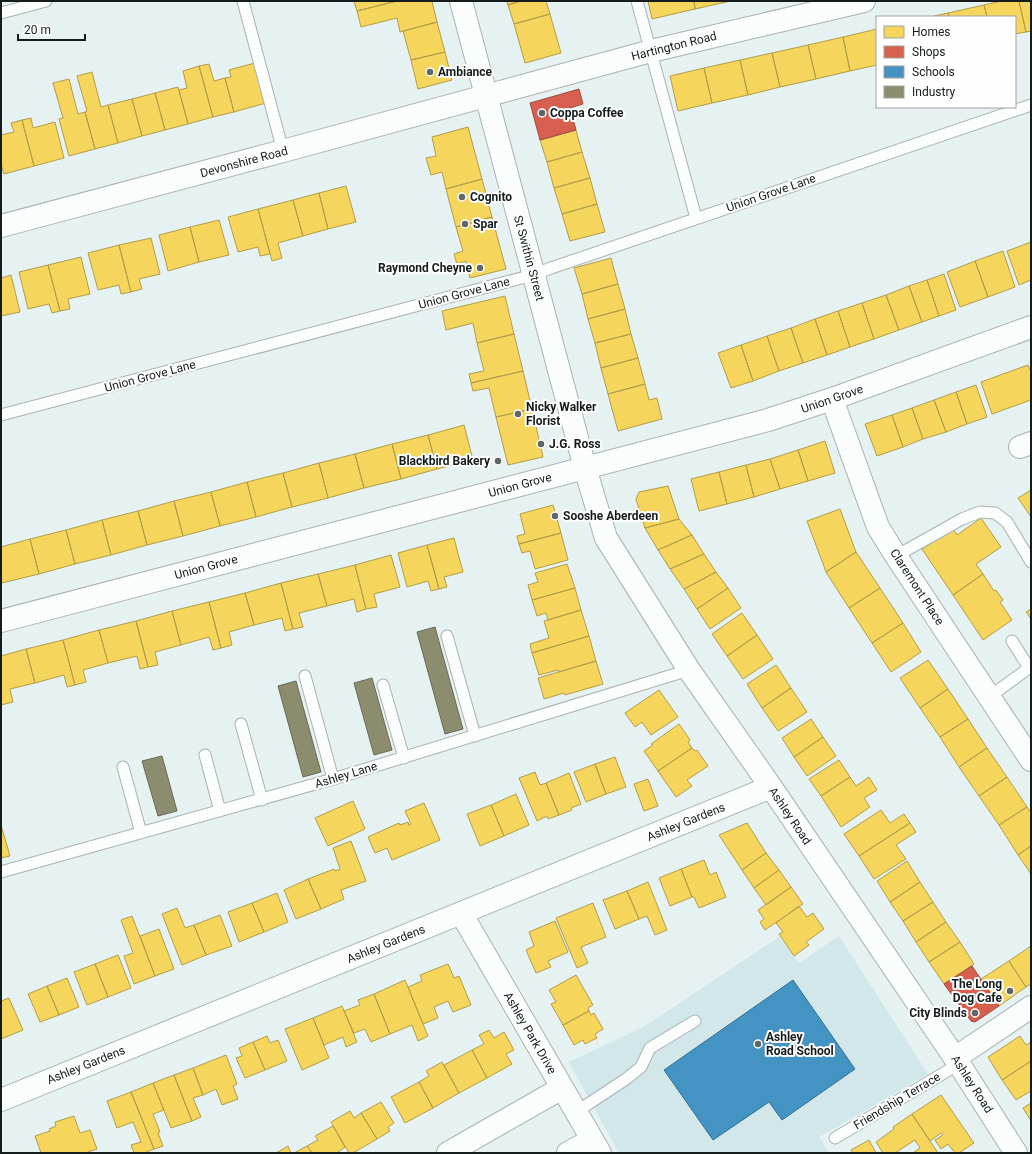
<svg xmlns="http://www.w3.org/2000/svg" width="1032" height="1154" viewBox="0 0 1032 1154" font-family="Roboto,sans-serif">
  <rect width="100%" height="100%" fill="#e6f1f2"/>
  <!-- built -->
  <path fill="#d1e7e9" d="M839,936L928,1074L819,1137L829,1153H619L569,1062L645,1026L779,937L799,963Z"/>
  <!-- homes -->
  <path fill="#f6d55c" stroke="#b29e49" d="M354,1H397L357,11Z
    M397,1H432L437,22L400,32L397,18L361,27L357,11Z
    M507,1H521L508,5Z
    M521,1H546L550,14L514,24L508,5Z
    M648,1H694L695,9L652,19Z
    M694,1H731L695,9Z
    M1001,1H1019L1026,32L1015,34V17H987L984,5Z
    M1019,1H1031V31L1026,32Z
    M984,5L987,17H949L948,13Z
    M948,13L949,17H930Z
    M550,14L561,53L525,63L514,24Z
    M437,22L445,52L411,60L403,31Z
    M877,29V65L850,71L843,37Z
    M843,37L850,71L816,79L808,45Z
    M808,45L816,79L780,87L772,53Z
    M445,52L452,80L418,89L411,60Z
    M772,53L780,87L748,95L740,60Z
    M740,60L748,95L712,103L704,68Z
    M255,63L266,103L234,112L225,78L231,77L229,70Z
    M209,64L214,81L225,78L234,112L213,117L199,66Z
    M199,66L213,117L188,124L179,90L187,88L183,71Z
    M704,68L712,103L678,111L670,76Z
    M92,72L101,107L108,105L118,143L95,149L85,112L87,111L77,76Z
    M69,79L78,114L85,112L95,149L69,156L59,119L63,118L53,83Z
    M178,87L188,124L165,130L155,93Z
    M155,93L165,130L142,136L132,99Z
    M132,99L142,136L118,143L108,105Z
    M31,118L33,128L55,122L64,158L34,166L22,120Z
    M22,120L34,166L4,174L1,164V135L14,132L11,123Z
    M468,127L482,179L446,189L442,172L431,175L426,158L436,156L432,137Z
    M576,130L582,152L547,162L540,140Z
    M582,152L590,178L554,188L547,162Z
    M590,178L597,204L562,214L554,188Z
    M482,179L492,217L456,227L446,189Z
    M346,186L356,222L328,229L319,193Z
    M319,193L328,229L303,236L293,200Z
    M293,200L303,236L278,243L282,258L272,261L258,209Z
    M597,204L605,232L570,241L562,214Z
    M258,209L270,254L260,256L258,247L238,252L228,217Z
    M492,217L506,269L470,278L466,261L457,264L454,254L463,251L456,227Z
    M219,220L229,255L199,262L190,227Z
    M190,227L199,262L168,271L159,235Z
    M151,238L160,274L139,279L142,289L131,292L119,245Z
    M1031,242V280L1019,285L1007,251Z
    M119,245L131,292L121,294L119,285L98,290L88,253Z
    M1003,251L1015,287L988,297L975,261Z
    M81,257L90,294L68,299L70,309L60,311L48,265Z
    M611,258L618,284L582,294L574,268Z
    M975,261L988,297L960,307L947,272Z
    M48,265L60,311L52,313L49,304L28,309L19,272Z
    M944,274L956,310L939,316L927,280Z
    M11,275L20,312L1,316V278Z
    M927,280L939,316L922,322L909,286Z
    M618,284L625,309L588,319L582,294Z
    M909,286L922,322L899,330L886,295Z
    M886,295L899,330L874,339L862,303Z
    M505,296L514,334L477,343L473,323L446,330L442,311Z
    M862,303L874,339L850,347L838,311Z
    M625,309L631,334L595,343L588,319Z
    M838,311L850,347L827,355L815,319Z
    M815,319L827,355L803,363L791,328Z
    M791,328L803,363L779,371L767,336Z
    M514,334L523,371L471,383L469,374L484,371L477,343Z
    M631,334L638,358L601,368L595,343Z
    M767,336L779,371L753,381L741,345Z
    M741,345L753,381L731,388L718,353Z
    M638,358L645,384L608,394L601,368Z
    M1028,365L1031,372V400L992,414L981,382Z
    M523,371L532,409L496,417L489,388L473,391L471,383Z
    M645,384L649,400L657,398L662,419L618,431L608,394Z
    M976,385L987,417L967,424L956,392Z
    M956,392L967,424L946,432L934,400Z
    M934,400L946,432L923,439L912,408Z
    M912,408L923,439L903,447L892,415Z
    M532,409L543,457L508,465L496,417Z
    M892,415L903,447L877,456L865,424Z
    M464,425L473,460L437,469L428,435Z
    M428,435L437,469L401,479L392,444Z
    M825,441L835,473L808,481L798,450Z
    M392,444L401,479L364,488L355,454Z
    M798,450L808,481L780,489L770,459Z
    M355,454L364,488L328,498L319,463Z
    M770,459L780,489L754,497L746,465Z
    M319,463L328,498L292,507L283,473Z
    M746,465L754,497L727,504L719,472Z
    M719,472L727,504L699,511L691,479Z
    M283,473L292,507L256,517L247,482Z
    M247,482L256,517L220,526L211,492Z
    M668,486L679,519L645,528L636,499L639,492Z
    M1031,490V517L1018,498Z
    M211,492L220,526L183,536L174,501Z
    M174,501L183,536L147,545L138,511Z
    M553,505L561,533L519,544L517,536L525,534L520,514Z
    M840,509L856,552L826,572L807,521Z
    M138,511L147,545L111,555L102,520Z
    M981,518L1001,547L976,564L983,574L953,595L922,549L953,529L957,535Z
    M679,519L692,535L658,550L645,528Z
    M102,520L111,555L75,564L66,530Z
    M66,530L75,564L39,574L30,539Z
    M561,533L568,560L535,569L530,551L522,553L519,544Z
    M692,535L704,554L670,569L658,550Z
    M454,538L463,572L444,577L447,587L439,589L427,545Z
    M30,539L39,574L2,583L1,578V547Z
    M427,545L439,589L431,591L428,581L407,587L398,553Z
    M856,552L880,588L849,608L826,572Z
    M704,554L716,572L684,589L670,569Z
    M391,555L400,587L374,594L377,607L366,609L355,565Z
    M567,564L575,588L532,600L528,585L538,582L535,573Z
    M355,565L366,609L357,612L354,599L327,606L318,574Z
    M716,572L728,588L697,609L684,589Z
    M318,574L327,606L299,613L303,627L293,629L281,583Z
    M983,574L994,591L996,590L1003,600L1000,602L1012,620L983,640L953,595Z
    M281,583L293,629L285,631L282,618L254,625L245,593Z
    M575,588L581,610L548,620L546,613L537,616L532,600Z
    M728,588L741,608L710,629L697,609Z
    M880,588L903,623L872,643L849,608Z
    M245,593L254,625L229,632L232,645L221,648L209,602Z
    M209,602L221,648L213,650L209,637L181,645L172,611Z
    M1031,609V619L1026,612Z
    M581,610L589,636L532,653L530,644L549,638L544,621Z
    M172,611L181,645L155,652L158,665L148,667L136,621Z
    M742,613L757,635L727,656L712,634Z
    M136,621L148,667L140,669L137,656L108,663L99,630Z
    M903,623L921,652L891,672L872,643Z
    M99,630L108,663L83,670L86,682L75,685L63,640Z
    M757,635L773,659L743,679L727,656Z
    M589,636L596,661L559,672L558,670L539,675L532,653Z
    M63,640L75,685L67,687L64,675L35,683L26,649Z
    M26,649L35,683L10,689L13,702L1,705V656Z
    M928,660L948,689L920,708L900,678Z
    M596,661L603,684L565,695L564,693L544,699L538,678Z
    M776,665L791,688L762,708L747,684Z
    M791,688L807,712L778,731L762,708Z
    M948,689L968,719L940,737L920,708Z
    M659,690L678,717L651,735L642,722L635,727L625,713Z
    M811,719L823,737L794,757L782,738Z
    M968,719L987,748L959,767L940,737Z
    M679,724L690,740L688,742L692,748L658,771L644,751L653,745L651,744Z
    M823,737L836,756L807,776L794,757Z
    M692,748L695,751L697,750L708,766L687,780L692,786L676,797L658,771Z
    M987,748L1007,777L979,796L959,767Z
    M615,757L626,787L606,794L595,764Z
    M839,760L850,777L821,796L809,779Z
    M595,764L606,794L586,802L574,772Z
    M535,772L540,785L546,783L559,815L548,819L547,816L537,821L519,778Z
    M569,773L581,804L571,808L572,810L559,815L546,783Z
    M850,777L856,786L869,777L877,790L864,798L870,807L841,827L821,796Z
    M1007,777L1027,807L999,825L979,796Z
    M648,779L658,806L644,811L634,784Z
    M516,794L529,825L504,836L491,805Z
    M353,801L365,829L328,846L315,818Z
    M424,803L440,840L392,860L387,848L375,853L368,837L399,823L400,825L408,822L409,825L411,824L405,811Z
    M491,805L504,836L480,846L467,814Z
    M1027,807L1031,813V846L1018,855L999,825Z
    M881,810L890,823L904,814L910,823L859,856L844,834Z
    M747,823L766,853L742,870L719,835Z
    M910,823L916,832L896,845L906,859L874,879L859,856Z
    M1,825L10,856L1,858Z
    M351,841L366,881L341,890L344,899L321,909L308,879L334,869L335,871L340,869L333,848Z
    M1031,846V874L1018,855Z
    M766,853L779,870L754,888L742,870Z
    M704,860L710,875L716,872L726,897L699,908L694,897H692L681,869Z
    M907,861L920,882L890,902L877,881Z
    M681,869L692,897L670,906L659,878Z
    M779,870L791,887L766,905L754,888Z
    M308,879L321,909L296,919L284,890Z
    M648,882L667,930L655,935L647,916L639,919L627,891Z
    M920,882L933,902L903,921L890,902Z
    M791,887L803,904L765,930L760,922L764,919L758,910Z
    M627,891L639,919L615,929L603,900Z
    M277,893L288,922L264,932L252,903Z
    M933,902L946,922L916,942L903,921Z
    M252,903L264,932L239,942L228,912Z
    M593,903L606,937L581,947L588,963L577,968L556,918Z
    M799,906L807,917L813,913L824,929L806,942L809,945L794,956L779,934L783,932L776,923Z
    M177,908L185,928L194,925L206,955L182,965L162,914Z
    M220,915L232,946L206,955L194,925Z
    M132,916L155,976L134,984L124,956L133,953L121,920Z
    M555,921L568,952L548,961L551,967L536,973L526,950L534,946L529,932Z
    M946,922L960,942L929,962L916,942Z
    M159,929L174,969L155,976L140,936Z
    M960,942L974,964L944,984L929,962Z
    M1031,946V984L1026,987L1009,961Z
    M118,955L131,988L108,997L95,964Z
    M1009,961L1026,987L999,1006L981,979Z
    M95,964L108,997L87,1005L74,972Z
    M448,964L454,978L459,976L471,1005L453,1012L448,1001L434,1007L438,1018L423,1024L408,987L422,981L420,975Z
    M576,975L593,1005L588,1008L589,1011L563,1025L551,1004L556,1002L549,990Z
    M67,978L79,1007L59,1015L47,986Z
    M405,980L428,1036L418,1041L412,1025L390,1034L374,994Z
    M47,986L59,1015L40,1022L28,994Z
    M374,994L390,1034L371,1042L365,1029L354,1033L344,1011L360,1005L358,1000Z
    M9,998L23,1030L1,1039V1001Z
    M342,1006L357,1042L346,1047L343,1037L324,1045L313,1018Z
    M589,1011L591,1015L594,1013L603,1029L595,1034L597,1038L585,1044L583,1040L574,1045L563,1025Z
    M313,1018L329,1058L302,1070L285,1029Z
    M489,1030L494,1038L504,1032L514,1050L506,1054L512,1064L487,1078L472,1050L484,1044L479,1035Z
    M267,1036L270,1043L278,1040L287,1061L265,1070L253,1042Z
    M1020,1036L1026,1045L1031,1042V1061L1002,1080L988,1057Z
    M253,1042L265,1070L245,1078L236,1058L242,1056L239,1048Z
    M472,1050L487,1078L459,1093L444,1065Z
    M226,1055L237,1084L233,1086L238,1099L222,1105L216,1089L203,1095L193,1068Z
    M1031,1061V1091L1016,1100L1002,1080Z
    M442,1062L459,1093L433,1108L419,1082L429,1076L426,1071Z
    M193,1068L203,1095L193,1098L201,1117L192,1121L174,1075Z
    M174,1075L192,1121L171,1128L153,1083Z
    M419,1082L433,1108L405,1123L391,1097Z
    M153,1083L164,1110L153,1114L160,1132L158,1133L163,1146L154,1149L131,1092Z
    M131,1092L154,1149L144,1153H134L131,1145L141,1142L133,1122L117,1128L107,1101Z
    M941,1095L974,1143L959,1153H955L948,1144L941,1149L935,1140L943,1135L941,1133L930,1141L912,1114Z
    M381,1102L394,1123L388,1127L390,1131L377,1139L361,1113Z
    M1031,1103V1121L1023,1108Z
    M350,1111L354,1118L361,1113L377,1139L353,1153H349L331,1122Z
    M912,1114L938,1153H913L920,1148L915,1140L895,1153H883L876,1142L894,1129L893,1127Z
    M74,1116L80,1133L90,1130L97,1149L85,1153H41L35,1136L50,1131L49,1129L56,1126L55,1122Z
    M333,1126L345,1147L338,1152V1153H312L307,1146L318,1140L315,1136Z
    M869,1140L876,1153H853L851,1150Z
    M288,1146L291,1153H276Z
    M307,1146L312,1153H294Z"/>
  <!-- shops -->
  <path fill="#d6604d" stroke="#9c4c3f" d="M579,89L583,104L570,108L576,130L540,140L530,103Z
    M972,966L999,1006L975,1022L971,1021L944,984Z"/>
  <!-- schools -->
  <path fill="#4393c3" stroke="#356f91" d="M793,980L855,1069L782,1120L769,1102L713,1140L664,1070Z"/>
  <!-- industry -->
  <path fill="#8c8c6e" stroke="#686a56" d="M435,627L463,729L445,734L417,632Z
    M372,678L392,750L374,755L354,683Z
    M296,681L321,772L303,777L278,686Z
    M162,756L177,811L158,816L142,761Z"/>
  <g fill="none" stroke-linecap="round" stroke-linejoin="round">
    <defs>
      <path id="lane" d="M243,1L283,151
        M637,1L696,218
        M1,13L46,1
        M1,415L533,275L551,268L1031,105
        M896,556L962,519L980,512L995,513L1007,522L1031,562
        M447,636L475,736
        M305,676L333,779
        M383,685L404,758
        M989,697L1029,668L1012,641
        M241,724L262,800
        M205,755L220,811
        M123,767L141,833
        M1,872L333,779L689,670
        M576,1112L626,1079L641,1067L650,1048L695,1021
        M835,1138L959,1064"/>
      <path id="street" d="M1,226L283,151L651,51L864,1
        M832,399L878,527L896,556L1031,760
        M1020,447L1031,443
        M461,913L600,1153
        M955,1058L1031,1007
        M1,1100L771,787
        M448,1153L562,1088
        M568,1153L592,1140"/>
      <path id="secondary" d="M461,1L585,468L606,538L689,670L771,787L959,1064L1016,1153
        M1,621L768,420L832,399L1031,327"/>
    </defs>
    <!-- lane casing -->
    <use href="#lane" stroke="#a9b2b3" stroke-width="13"/>
    <!-- street casing -->
    <use href="#street" stroke="#a9b2b3" stroke-width="24"/>
    <!-- secondary casing -->
    <use href="#secondary" stroke="#a9b2b3" stroke-width="24"/>
    <!-- lane -->
    <use href="#lane" stroke="#fbfdfd" stroke-width="11"/>
    <!-- street -->
    <use href="#street" stroke="#fbfdfd" stroke-width="22"/>
    <!-- secondary -->
    <use href="#secondary" stroke="#fbfdfd" stroke-width="22"/>
  </g>
  <!-- markers -->
  <g fill="#5e6768" stroke="#fefefe" stroke-width="1.5">
    <circle cx="430" cy="72" r="4"/>
    <circle cx="542" cy="113" r="4"/>
    <circle cx="462" cy="197" r="4"/>
    <circle cx="465" cy="224" r="4"/>
    <circle cx="480" cy="268" r="4"/>
    <circle cx="518" cy="414" r="4"/>
    <circle cx="541" cy="444" r="4"/>
    <circle cx="498" cy="461" r="4"/>
    <circle cx="555" cy="516" r="4"/>
    <circle cx="1010" cy="991" r="4"/>
    <circle cx="975" cy="1013" r="4"/>
    <circle cx="758" cy="1044" r="4"/>
  </g>
  <g text-anchor="middle" dominant-baseline="central" stroke-width="4" stroke-linejoin="round" paint-order="stroke">
    <!-- street labels -->
    <g font-size="12" fill="#151c1d" stroke="#fefefe">
      <text transform="translate(674 46) rotate(-14)">Hartington Road</text>
      <text transform="translate(244 162) rotate(-15)">Devonshire Road</text>
      <text transform="translate(771 193) rotate(-19)">Union Grove Lane</text>
      <text transform="translate(529 258) rotate(75)">St Swithin Street</text>
      <text transform="translate(464 293) rotate(-15)">Union Grove Lane</text>
      <text transform="translate(150 376) rotate(-15)">Union Grove Lane</text>
      <text transform="translate(832 399) rotate(-19)">Union Grove</text>
      <text transform="translate(520 485) rotate(-15)">Union Grove</text>
      <text transform="translate(206 567) rotate(-15)">Union Grove</text>
      <text transform="translate(917 587) rotate(57)">Claremont Place</text>
      <text transform="translate(346 775) rotate(-17)">Ashley Lane</text>
      <text transform="translate(790 816) rotate(56)">Ashley Road</text>
      <text transform="translate(686 822) rotate(-22)">Ashley Gardens</text>
      <text transform="translate(386 944) rotate(-22)">Ashley Gardens</text>
      <text transform="translate(530 1033) rotate(60)">Ashley Park Drive</text>
      <text transform="translate(86 1065) rotate(-22)">Ashley Gardens</text>
      <text transform="translate(972 1084) rotate(57)">Ashley Road</text>
      <text transform="translate(897 1101) rotate(-31)">Friendship Terrace</text>
    </g>
    <!-- poi labels -->
    <g font-size="12" font-weight="bold" fill="#151c1d" stroke="#fefefe" text-anchor="start">
      <text x="438" y="72">Ambiance</text>
      <text x="550" y="113">Coppa Coffee</text>
      <text x="470" y="197">Cognito</text>
      <text x="473" y="224">Spar</text>
      <text x="472" y="268" text-anchor="end">Raymond Cheyne</text>
      <text x="526" y="407">Nicky Walker<tspan x="526" dy="14">Florist</tspan></text>
      <text x="549" y="444">J.G. Ross</text>
      <text x="490" y="461" text-anchor="end">Blackbird Bakery</text>
      <text x="563" y="516">Sooshe Aberdeen</text>
      <text x="1002" y="984" text-anchor="end">The Long<tspan x="1002" dy="14">Dog Cafe</tspan></text>
      <text x="967" y="1013" text-anchor="end">City Blinds</text>
      <text x="766" y="1037">Ashley<tspan x="766" dy="14">Road School</tspan></text>
    </g>
  </g>
  <!-- border -->
  <rect width="1032" height="1154" fill="none" stroke="#151c1d" stroke-width="4"/>
  <!-- legend -->
  <rect x="876" y="16" width="140" height="92" fill="#fefefe" stroke="#a1a4a4"/>
  <rect x="884" y="26" width="20" height="12" fill="#f6d55c" stroke="#a1a4a4"/>
  <text x="912" y="36" font-size="12" fill="#151c1d">Homes</text>
  <rect x="884" y="46" width="20" height="12" fill="#d6604d" stroke="#a1a4a4"/>
  <text x="912" y="56" font-size="12" fill="#151c1d">Shops</text>
  <rect x="884" y="66" width="20" height="12" fill="#4393c3" stroke="#a1a4a4"/>
  <text x="912" y="76" font-size="12" fill="#151c1d">Schools</text>
  <rect x="884" y="86" width="20" height="12" fill="#8c8c6e" stroke="#a1a4a4"/>
  <text x="912" y="96" font-size="12" fill="#151c1d">Industry</text>
  <!-- scale -->
  <path d="M18 34v6h67v-6" fill="none" stroke="#151c1d" stroke-width="2"/>
  <text x="24" y="34" font-size="12" fill="#151c1d" stroke="#fefefe" stroke-width="3" paint-order="stroke">20 m</text>
</svg>
